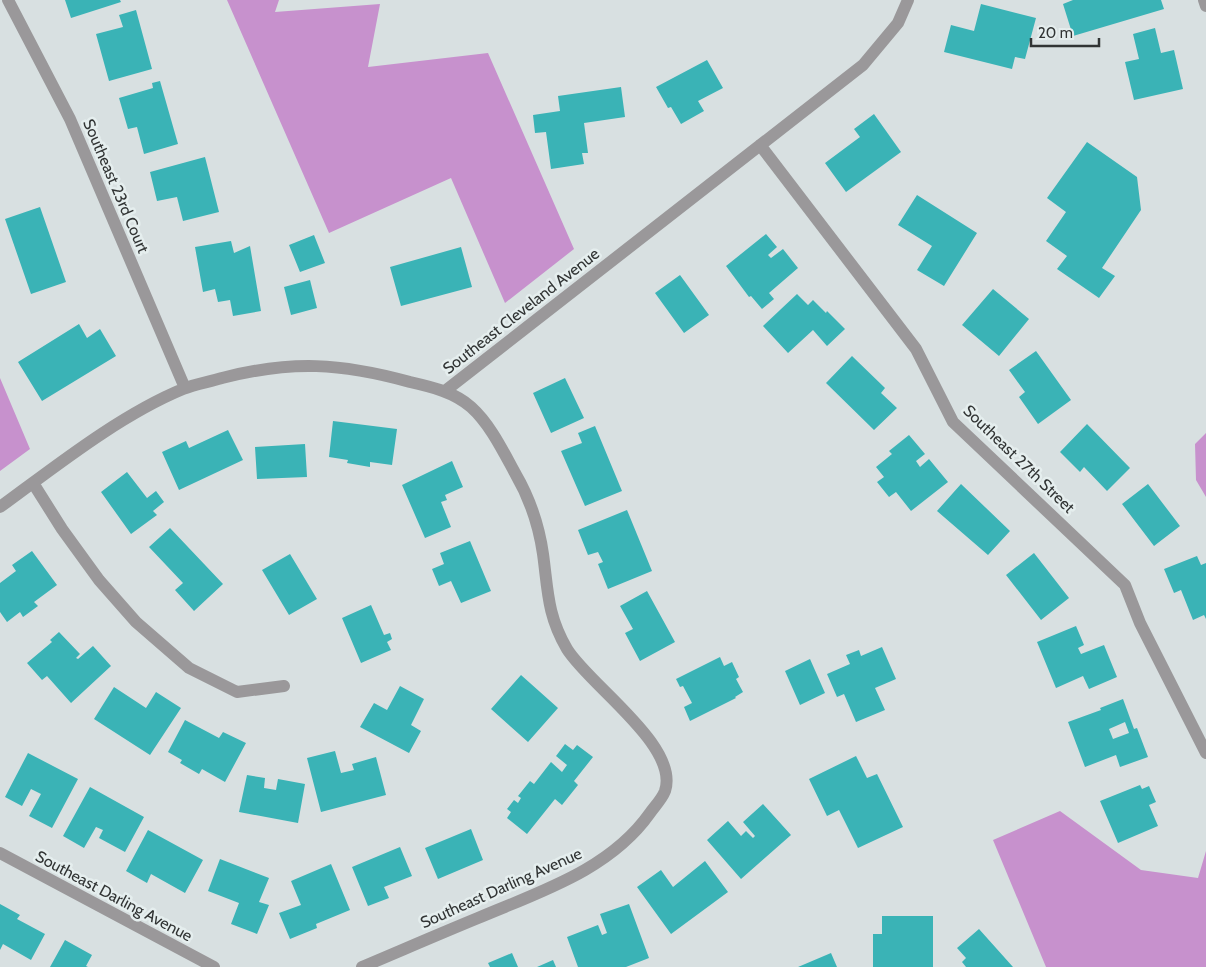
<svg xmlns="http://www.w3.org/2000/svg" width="1206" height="967" viewBox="0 0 1206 967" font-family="Cabin,sans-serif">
  <rect width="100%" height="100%" fill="#d8e0e1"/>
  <!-- forest -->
  <path fill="#c791cd" d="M227,0H279L275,12L380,4L368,67L488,53L574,249L505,303L451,178L329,233Z
    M0,378L30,449L0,471Z
    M1206,433V497L1196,480L1195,444Z
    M1060,811L1141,870L1198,878L1206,851V967H1046L993,840Z"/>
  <!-- building -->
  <path fill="#3ab3b6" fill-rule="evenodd" d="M65,0H120L121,2L71,18Z
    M1073,0H1161L1164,9L1073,36L1063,4Z
    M981,4L1036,18L1025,59L1015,57L1012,69L944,52L951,25L974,31Z
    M136,10L152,69L109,81L96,34L123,27L119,15Z
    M1155,28L1161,53L1174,50L1183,89L1134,100L1125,62L1139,59L1133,34Z
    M707,60L723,88L698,101L704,111L681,124L671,107L668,108L656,87Z
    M160,81L178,144L144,154L137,127L128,129L119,98L153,88L152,83Z
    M621,87L625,117L584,123L588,153H582L584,164L551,169L546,132L535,133L533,115L560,111L558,96Z
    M874,114L901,152L846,192L825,163L860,137L854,129Z
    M1087,142L1137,177L1141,210L1102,268L1115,276L1099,298L1057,269L1067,256L1046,241L1066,212L1047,198Z
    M205,157L219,212L183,221L177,197L157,201L150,172Z
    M917,195L977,233L944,286L917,270L932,246L898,225Z
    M40,207L66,282L31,294L5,219Z
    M766,234L777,247L768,255L771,258L783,249L798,268L769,293L774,299L762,309L751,296L749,297L726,266Z
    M314,235L325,263L300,272L289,245Z
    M231,241L234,253L250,246L261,311L233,316L230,300L218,302L215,289L203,292L195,247Z
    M461,247L472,287L401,306L390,267Z
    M680,275L709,315L684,333L655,293Z
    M310,280L317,308L291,315L284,287Z
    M993,289L1029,319L999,356L962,325Z
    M797,294L808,305L813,300L826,313L827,311L845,329L827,346L813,330L788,353L763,326Z
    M79,324L87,338L100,329L116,356L42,401L18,362Z
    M1036,351L1071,400L1038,424L1019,397L1025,392L1009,370Z
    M852,356L885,388L881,393L897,408L874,430L826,383Z
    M565,378L584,418L551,433L533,393Z
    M333,421L397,429L392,465L370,462V467L347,463L348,460L329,457Z
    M1087,424L1130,468L1107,491L1084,467L1080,472L1060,452Z
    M595,426L622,491L585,506L561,451L582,443L578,433Z
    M228,430L243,460L179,490L162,452L186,441L189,448Z
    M909,435L925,454L916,461L920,467L929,459L948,482L911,511L896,492L889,497L877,482L884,477L876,467L892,454L889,451Z
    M305,444L307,477L257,479L255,447Z
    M452,461L463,487L445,495L447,500L441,502L451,527L425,538L402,485Z
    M127,472L147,498L156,491L164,502L153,511L157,515L131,534L101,492Z
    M961,484L1010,531L988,555L937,511Z
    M1148,484L1180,526L1154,546L1122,504Z
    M627,510L652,571L608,589L598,564L603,562L598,552L588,555L578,530Z
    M170,528L223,584L194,611L175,590L183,583L149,547Z
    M470,541L491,591L461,603L451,581L439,586L432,569L444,564L440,553Z
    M32,551L57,585L34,602L38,606L23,617L20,612L7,622L0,612V583L16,571L12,565Z
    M1034,553L1069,598L1041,620L1006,575Z
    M290,554L317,599L289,615L262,570Z
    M1197,556L1201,565L1206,563V619L1204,615L1193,620L1181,590L1174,593L1164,569Z
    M647,591L675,642L640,661L625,633L633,629L620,606Z
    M371,605L384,635L390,633L392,639L387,642L391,650L361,663L342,618Z
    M1076,626L1084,645L1078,648L1081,654L1104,645L1117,677L1089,689L1083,676L1056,688L1037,642Z
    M59,632L80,654L76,658L78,659L93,646L111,666L71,703L47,676L42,680L27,663L52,642L50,640Z
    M882,647L896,679L875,688L885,710L856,722L844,694L837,697L827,674L850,664L846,655L859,650L861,656Z
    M720,657L724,666L732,662L739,677L736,679L743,692L735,697L736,698L690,721L684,707L692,703L683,686L680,687L676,679Z
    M810,659L825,693L800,705L785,671Z
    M521,675L558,708L528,742L491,709Z
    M400,686L424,699L411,725L421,731L409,753L360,727L374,703L387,710Z
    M114,687L146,708L156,692L181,708L150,755L94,719Z
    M1123,699L1134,729L1137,728L1148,757L1120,767L1116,755L1085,767L1068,722L1101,710L1100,708ZM1125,722L1129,733L1113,739L1109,729Z
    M185,720L219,738L223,732L246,743L225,782L202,769L199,774L180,763L182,760L168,752Z
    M565,744L573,750L577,745L593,757L574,781L578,785L562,805L555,799L527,834L507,818L511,812L507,809L514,800L518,803L521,798L518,796L530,781L534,784L551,762L562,772L567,765L556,756Z
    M335,751L341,773L354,770L352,764L376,757L386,795L321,812L307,758Z
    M28,753L78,779L52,828L29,816L41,794L31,789L22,806L5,797Z
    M856,756L867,778L877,774L903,827L858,848L839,810L827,816L809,779Z
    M247,775L265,778L264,788L276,790L278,779L305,784L298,823L239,812Z
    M1140,785L1142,789L1149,786L1156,802L1149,805L1158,826L1118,843L1100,801Z
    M90,787L144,817L125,852L99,838L103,830L96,827L84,848L63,836Z
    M763,804L791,835L741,879L707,840L728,821L741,836L746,831L753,838L755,836L743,822Z
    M471,829L483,860L438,879L425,848Z
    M148,830L203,860L185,893L151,874L147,883L126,871Z
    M400,847L412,876L384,887L389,898L368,906L352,867Z
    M220,859L269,878L259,902L269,905L257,934L231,924L239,903L208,891Z
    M705,861L728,892L671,934L637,887L661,870L673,887Z
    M331,864L350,910L316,924L317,928L290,939L279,913L301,905L291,881Z
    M0,904L20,915L17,919L45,934L31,960L3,944L0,950Z
    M629,904L649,958L626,967H578L567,937L598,925L602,935L607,933L600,914Z
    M882,916H933V967H873V934H882Z
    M979,929L1013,967H966L962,962L966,958L957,948Z
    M65,940L92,955L86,966L88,967H50Z
    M512,953L518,967H490L488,963Z
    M831,953L837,967H798Z
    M553,960L556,967H537Z"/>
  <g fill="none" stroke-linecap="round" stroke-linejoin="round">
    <!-- minor -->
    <path stroke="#9a989a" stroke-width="12" d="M8,0L70,119L185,388
      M1204,0L1206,6
      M760,145L916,349L953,422L1125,585L1140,623L1206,753
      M445,391L863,65L898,23L908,0
      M33,483L62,529L99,580L136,622L189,668L237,692L284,686
      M0,507C56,466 120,415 183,389C195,384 209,382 222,378C292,360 341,363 410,382C432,387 454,392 471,407C490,424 503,451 515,473C529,497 539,526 543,554C548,590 547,615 567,649C589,685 680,746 665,791C662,799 655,806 650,813C610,870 539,892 478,918C439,934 400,951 362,967
      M0,853L214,967"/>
  </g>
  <g text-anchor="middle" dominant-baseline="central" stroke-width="5" stroke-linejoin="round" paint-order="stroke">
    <!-- street labels -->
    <g font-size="16" fill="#313434" stroke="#e5eeee">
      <text transform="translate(116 186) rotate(67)">Southeast 23rd Court</text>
      <text transform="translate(521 311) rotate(-38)">Southeast Cleveland Avenue</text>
      <text transform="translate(1019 459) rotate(44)">Southeast 27th Street</text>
      <text transform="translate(501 888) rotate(-24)">Southeast Darling Avenue</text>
      <text transform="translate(114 896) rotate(28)">Southeast Darling Avenue</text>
    </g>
  </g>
  <!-- scale -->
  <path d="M1031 38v8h68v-8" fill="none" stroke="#313434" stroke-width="2.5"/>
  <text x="1038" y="38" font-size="15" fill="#313434" stroke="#e5eeee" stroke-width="4" paint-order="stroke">20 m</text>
</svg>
